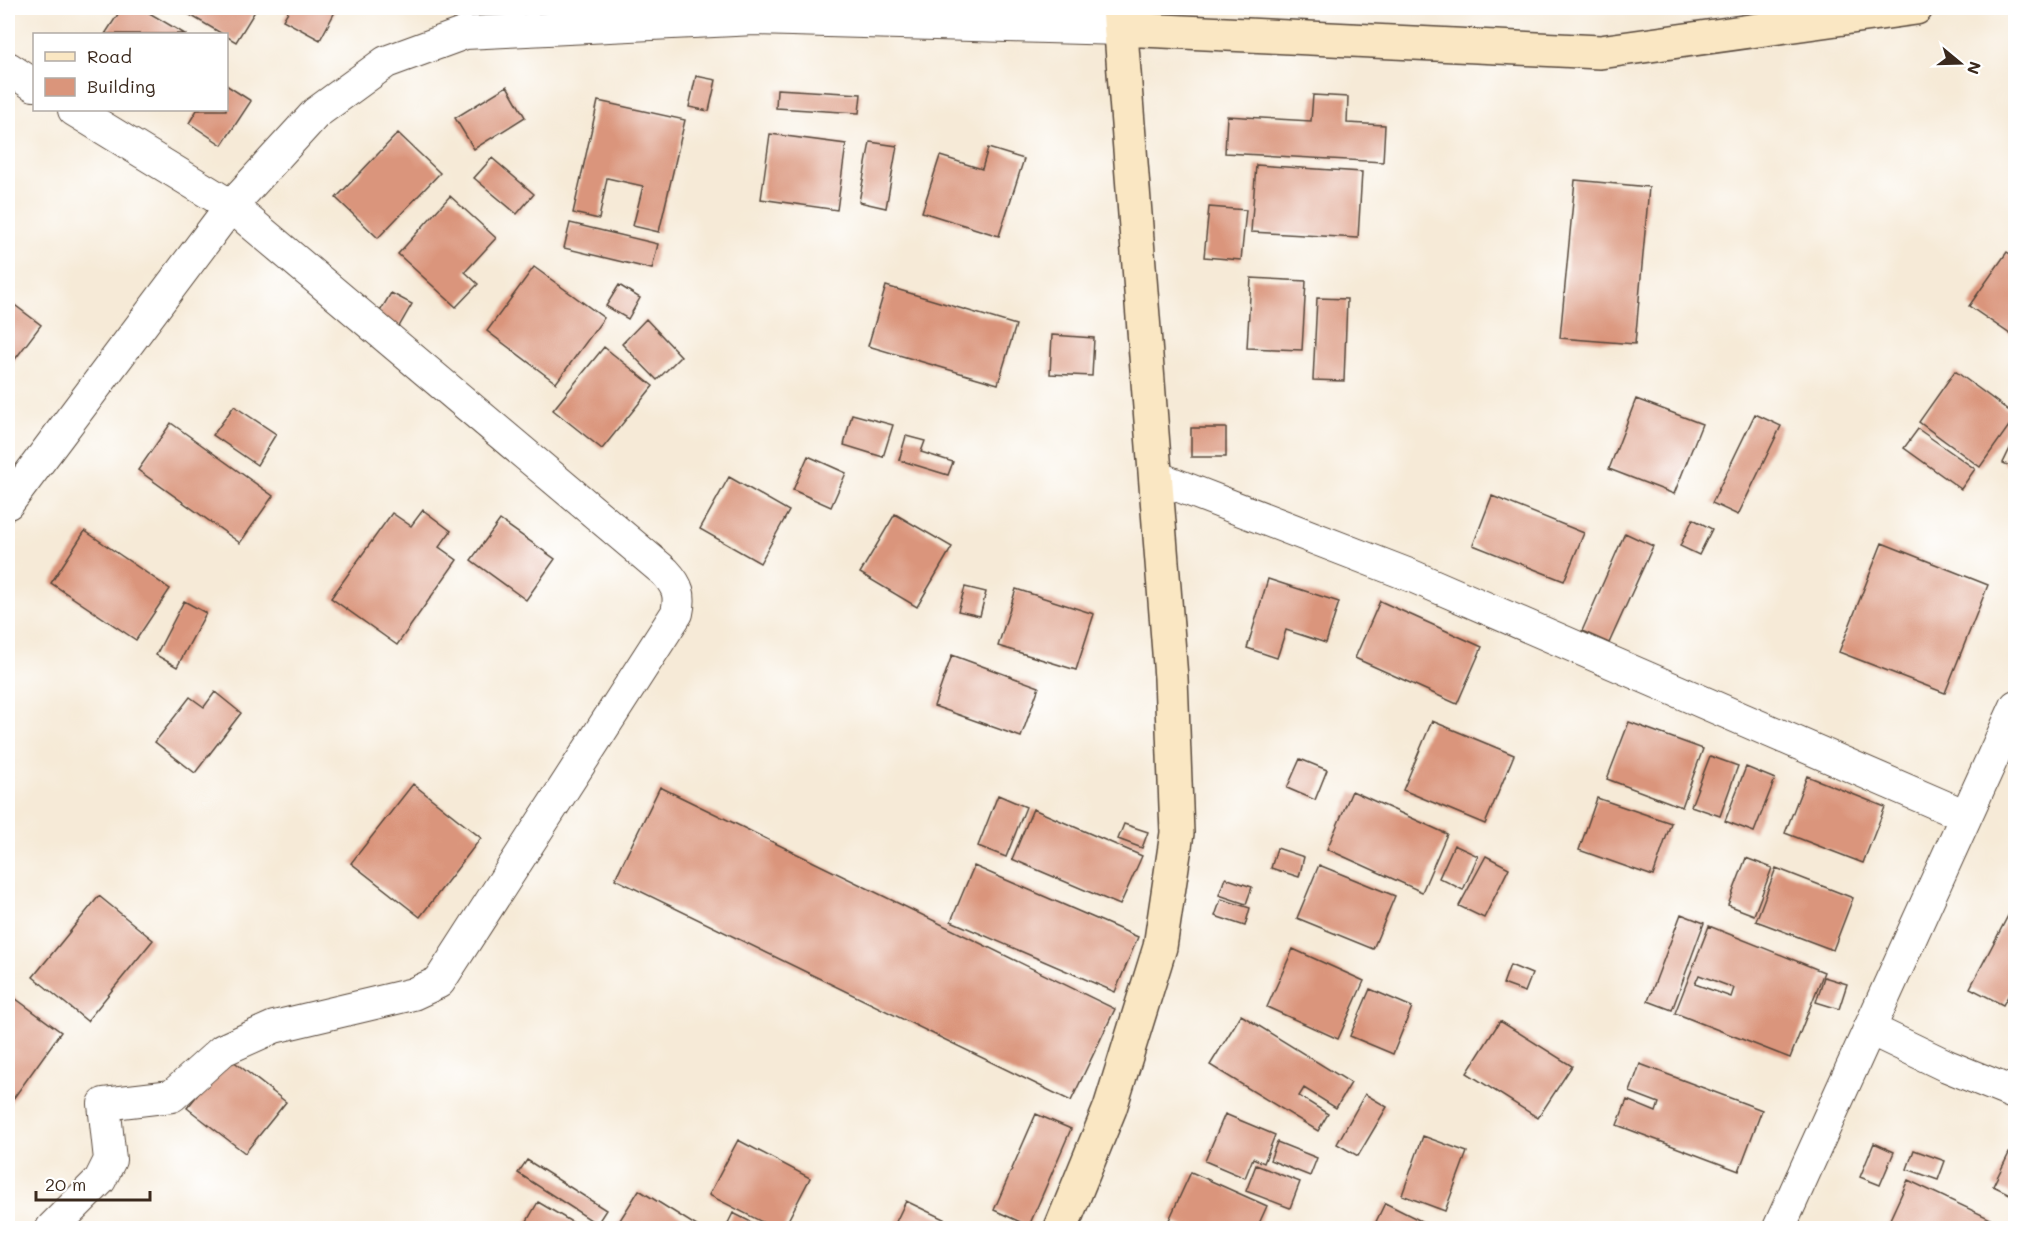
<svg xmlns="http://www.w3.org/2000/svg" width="2023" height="1236" viewBox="0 0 2023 1236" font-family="Mali,sans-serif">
  <rect width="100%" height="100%" fill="#fff"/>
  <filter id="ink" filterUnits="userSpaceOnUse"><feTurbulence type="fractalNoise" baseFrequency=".0167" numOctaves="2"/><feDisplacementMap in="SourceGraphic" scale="12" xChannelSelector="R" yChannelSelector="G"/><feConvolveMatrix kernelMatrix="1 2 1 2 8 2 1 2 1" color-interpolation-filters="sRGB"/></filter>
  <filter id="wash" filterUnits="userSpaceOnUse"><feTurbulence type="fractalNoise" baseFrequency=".008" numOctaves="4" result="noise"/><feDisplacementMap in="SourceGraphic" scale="24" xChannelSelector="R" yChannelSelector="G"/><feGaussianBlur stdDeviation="1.35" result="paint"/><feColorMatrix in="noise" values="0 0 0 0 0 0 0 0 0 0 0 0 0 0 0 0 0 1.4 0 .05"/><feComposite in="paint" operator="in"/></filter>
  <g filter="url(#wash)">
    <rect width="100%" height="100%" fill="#f6ead7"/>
    <g id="blocks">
      <!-- building -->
      <path fill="#da957b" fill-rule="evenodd" d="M122,8H141L185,34H105Z
        M178,8H257L236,42Z
        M290,8H337L320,40L283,20Z
        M696,76L716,80L709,111L689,107Z
        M226,85L251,101L222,145L189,123L197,110H226Z
        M507,86L525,117L474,149L455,118Z
        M777,89L861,94L859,113L776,108Z
        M1313,95L1348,97L1347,123L1385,125L1383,162L1225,153L1227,116L1311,121Z
        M598,101L685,120L659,232L633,226L643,186L607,178L599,219L573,213Z
        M398,133L440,173L378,238L336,198Z
        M770,134L846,144L837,210L761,199Z
        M870,142L897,146L886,208L859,202Z
        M988,148L1024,159L999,236L922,212L940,156L982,169Z
        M492,158L534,194L517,214L474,178Z
        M1256,165L1362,172L1358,238L1251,232Z
        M1575,180L1649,187L1635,344L1560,338Z
        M450,196L496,238L465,272L478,284L456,307L398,254Z
        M1209,207L1246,210L1241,260L1204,257Z
        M570,223L658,244L652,269L564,248Z
        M2007,252L2016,258V338L1969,306Z
        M534,267L604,318L556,383L487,331Z
        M1251,278L1306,281L1302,350L1247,348Z
        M619,285L640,298L628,319L606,306Z
        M886,286L1016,325L998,384L868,346Z
        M391,293L412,304L397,330L376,318Z
        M1317,298L1347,299L1344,381L1313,380Z
        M8,300L41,325L13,362L8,358Z
        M646,319L681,356L657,380L622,344Z
        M1052,335L1094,338L1092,376L1050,374Z
        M604,347L653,386L602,449L553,410Z
        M1955,371L2016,416L1980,467L1919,422Z
        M1636,399L1702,424L1674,494L1609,469Z
        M234,406L276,434L257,465L213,435Z
        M852,414L893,425L883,457L844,445Z
        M1755,414L1781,426L1738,515L1712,503Z
        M171,423L273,496L240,543L138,470Z
        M1191,428H1226V457H1191Z
        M1918,429L1975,469L1961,489L1904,448Z
        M906,436L925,441L921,452L953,462L948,475L899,460Z
        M2016,436V469L2003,463Z
        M808,456L846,473L831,507L793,490Z
        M729,477L789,511L760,563L700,529Z
        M1492,496L1584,533L1564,581L1473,545Z
        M423,510L451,531L439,547L457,560L397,645L331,598L392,513L411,526Z
        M895,514L952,547L917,607L860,573Z
        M1693,519L1712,529L1699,555L1680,546Z
        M500,520L555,559L526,600L471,560Z
        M85,531L170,589L136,640L51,583Z
        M1625,533L1653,546L1609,643L1582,631Z
        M1882,543L1988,585L1945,693L1839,652Z
        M1268,579L1339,602L1326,643L1286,630L1277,658L1247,648Z
        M965,587L986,592L980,616L958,611Z
        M1016,589L1094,614L1076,670L998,646Z
        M184,601L206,613L177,667L156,655Z
        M1380,601L1482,647L1457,704L1355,658Z
        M952,655L1039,687L1021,737L934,706Z
        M215,692L241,713L195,773L155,742L190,697L204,707Z
        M1432,721L1514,755L1485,824L1403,790Z
        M1629,722L1703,749L1682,807L1607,779Z
        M1710,756L1738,766L1720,816L1691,806Z
        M1300,759L1327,770L1315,800L1287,788Z
        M1746,767L1775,779L1754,832L1725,821Z
        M1807,776L1885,807L1863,863L1785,833Z
        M413,784L481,838L420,917L351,863Z
        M660,787L1115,1009L1071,1101L615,879Z
        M1352,791L1447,834L1422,892L1327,849Z
        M998,795L1026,807L1006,857L978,846Z
        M1597,798L1671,823L1653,876L1579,850Z
        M1033,809L1142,856L1120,905L1012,859Z
        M1124,824L1148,832L1142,848L1118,839Z
        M1454,845L1478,856L1463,890L1439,878Z
        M1277,848L1304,857L1299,877L1271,868Z
        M1486,856L1509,868L1484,918L1459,906Z
        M1746,858L1772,868L1754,915L1728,905Z
        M1319,865L1395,896L1373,949L1297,918Z
        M974,866L1138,937L1115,992L951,921Z
        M1776,868L1853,898L1833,950L1756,921Z
        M1225,878L1252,887L1246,904L1219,895Z
        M99,896L153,940L87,1021L33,977Z
        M1221,899L1250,908L1245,926L1215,916Z
        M2010,912L2016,915V982L2003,1005L1970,988Z
        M1681,914L1704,923L1672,1010L1648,1001Z
        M1709,926L1824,972L1790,1058L1675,1013ZM1699,975L1734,988L1731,997L1695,984Z
        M1293,949L1364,981L1338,1039L1267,1007Z
        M1510,965L1532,974L1525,992L1503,984Z
        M1824,977L1847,984L1839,1009L1816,1002Z
        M1370,989L1412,1007L1393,1054L1350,1036Z
        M8,993L61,1032L8,1106Z
        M1241,1015L1351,1083L1336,1108L1304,1088L1299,1096L1328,1114L1318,1131L1210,1065Z
        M1500,1021L1572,1066L1538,1118L1467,1073Z
        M228,1057L286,1102L245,1153L187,1108Z
        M1640,1064L1762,1110L1739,1171L1617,1125L1627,1100L1656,1112L1659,1103L1630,1092Z
        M1365,1094L1387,1107L1358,1156L1337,1144Z
        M1036,1114L1071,1129L1029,1226L994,1210Z
        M1225,1114L1275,1135L1264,1163L1253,1158L1245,1178L1205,1161Z
        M1423,1136L1467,1152L1445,1211L1402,1195Z
        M2016,1139V1197L1993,1186Z
        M738,1140L810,1178L784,1228H774L709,1195Z
        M1277,1142L1317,1158L1310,1176L1270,1160Z
        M1874,1143L1894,1152L1880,1185L1860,1177Z
        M1914,1150L1945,1161L1938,1180L1907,1169Z
        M527,1160L606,1210L597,1224L518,1173Z
        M1256,1165L1300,1182L1290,1208L1246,1191Z
        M1191,1172L1267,1206L1257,1228H1187L1169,1220Z
        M1908,1180L1995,1221L1992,1228H1886Z
        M639,1190L700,1228H615Z
        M906,1201L958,1226L956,1228H893Z
        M538,1202L582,1228H523Z
        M1385,1203L1435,1228H1373Z
        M733,1213L757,1225L755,1228L726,1227Z"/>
    </g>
  </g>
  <g filter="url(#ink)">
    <use href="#blocks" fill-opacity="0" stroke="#57473a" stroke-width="1.5"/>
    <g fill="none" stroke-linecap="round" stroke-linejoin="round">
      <defs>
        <path id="street" d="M8,68L34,85
          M1156,477L1412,576L1966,816
          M8,503L231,206L316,113L386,62L465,33L755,19L1121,29
          M1870,1029L1947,1066L2016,1094
          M52,1228L100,1180L110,1160L104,1104L172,1096L223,1050L274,1027L413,994L439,982L677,613C681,595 678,586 665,572L231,206L74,110
          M1779,1228L2016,706"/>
        <path id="secondary" d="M1121,29L1600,52L1916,8
          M1061,1228L1110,1108L1160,947L1177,833L1171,678L1119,8"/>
      </defs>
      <!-- street casing -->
      <use href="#street" stroke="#57473a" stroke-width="34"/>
      <!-- secondary casing -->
      <use href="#secondary" stroke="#57473a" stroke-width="36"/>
      <!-- street -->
      <use href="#street" stroke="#fff" stroke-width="32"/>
      <!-- secondary -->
      <use href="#secondary" stroke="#fae7c3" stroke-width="33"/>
    </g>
  </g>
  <!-- margin -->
  <rect width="2023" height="1236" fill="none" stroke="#fff" stroke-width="30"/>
  <!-- legend -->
  <rect x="33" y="33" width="195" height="78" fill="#ffffff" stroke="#b1aaa5" stroke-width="1.5"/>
  <rect x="45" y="52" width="30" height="9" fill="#fae7c3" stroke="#b1aaa5" stroke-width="1.5"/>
  <text x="87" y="63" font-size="18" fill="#3b2a1e">Road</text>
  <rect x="45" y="78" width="30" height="18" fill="#da957b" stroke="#b1aaa5" stroke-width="1.5"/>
  <text x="87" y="93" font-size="18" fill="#3b2a1e">Building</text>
  <!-- north arrow -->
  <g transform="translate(1960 63) rotate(109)" stroke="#ffffff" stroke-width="4.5" paint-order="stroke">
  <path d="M0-4.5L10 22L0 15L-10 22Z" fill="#3b2a1e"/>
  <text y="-9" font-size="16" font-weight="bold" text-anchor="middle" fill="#3b2a1e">N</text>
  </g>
  <!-- scale -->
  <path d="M36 1191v9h114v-9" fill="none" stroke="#3b2a1e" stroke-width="3"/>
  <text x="45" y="1191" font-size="18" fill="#3b2a1e" stroke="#ffffff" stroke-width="4.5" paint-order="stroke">20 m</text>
</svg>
